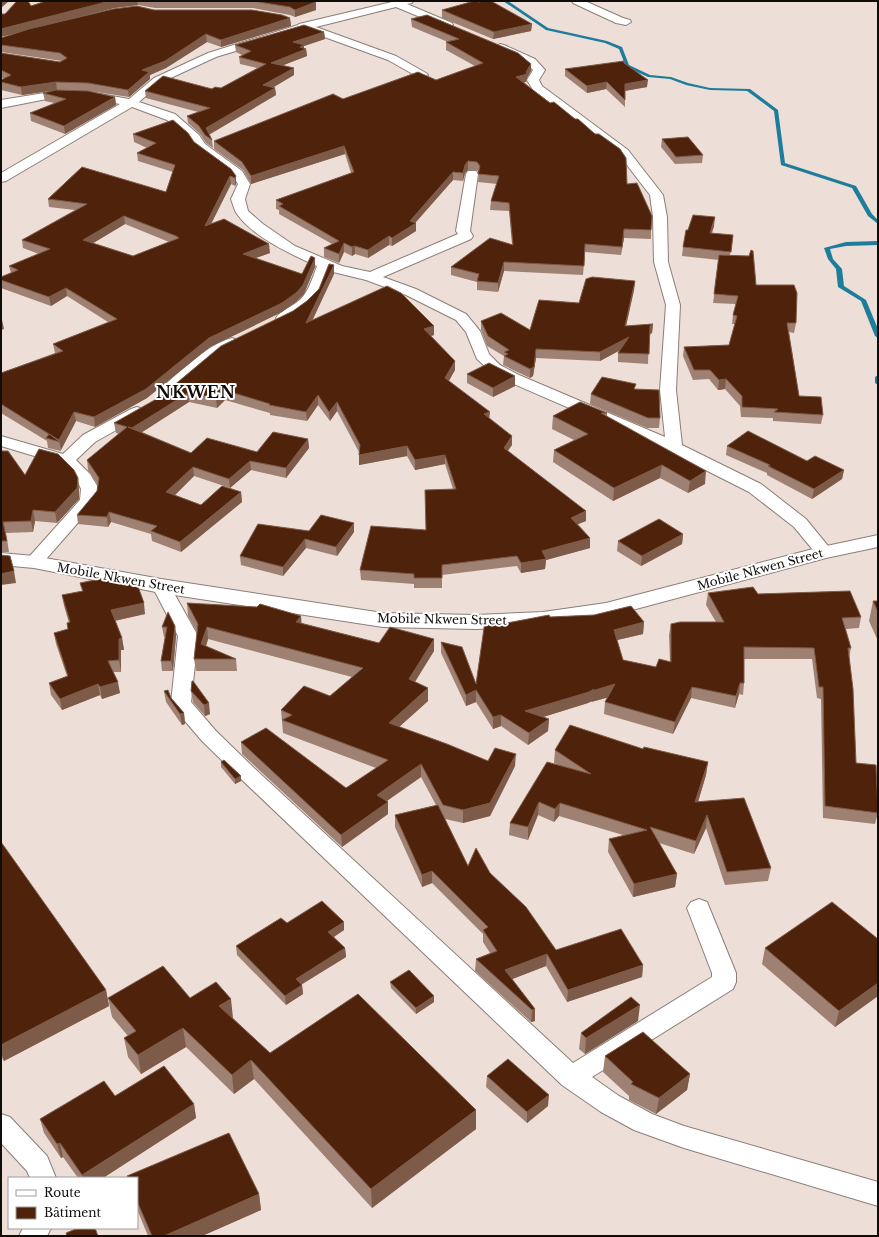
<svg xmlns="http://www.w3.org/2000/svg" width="879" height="1237" viewBox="0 0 879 1237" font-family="'Libre Baskerville',serif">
  <rect width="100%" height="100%" fill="#eddfd8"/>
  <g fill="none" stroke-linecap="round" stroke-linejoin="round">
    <!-- stream -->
    <path fill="#1d7d9b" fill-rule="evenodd" d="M503,1H508L548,28L607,41L622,47L629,65L650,75L671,77L688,83L710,88L750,89L778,110L785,163L856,186L872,214L878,220V224L868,216L852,188L781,165L774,111L747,91L710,90L686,85L670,79L648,77L626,67L619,49L605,43L546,30Z
      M878,241V245L846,246L830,249L833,259L842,269L844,286L866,300L878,329V338L875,336L861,301L838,287L836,269L828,259L824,248L846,242Z
      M878,375V385L875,383V377Z"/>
    <defs>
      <path id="street" d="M396,1H413L412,3L407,4L452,23L453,25L448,28L444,27L396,7L316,27L396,56L426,73L428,75L426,77H418L388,60L305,30L216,57L162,82L139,102L175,114L199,135L205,144L242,171L250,184L245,199L248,211L263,224L295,246L342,266L370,272L458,234L456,231L466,174L468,171H476L478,174L470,231L473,236L471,239L383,277L416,289L466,314L480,331L489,354L500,365L519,375L665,437L660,390L666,305L654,262L653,217L650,195L620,156L533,90L527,80L533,70L527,63L496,49L495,47L500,44L504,45L535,59L545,70L539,80L542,86L628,150L663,195L667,217L668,262L680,305L676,390L682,445L761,484L806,519L833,552L830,556L824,557L818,556L794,527L749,492L668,451L507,381L490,371L477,359L466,332L456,320L406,295L366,280L329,271C326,279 323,289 318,297C312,308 291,324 278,321L276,318C280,311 289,308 296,303C308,295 312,279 317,266C292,255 253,237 237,214C234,210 233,204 231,199L238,184L233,176L196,149L190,140L167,120L132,107L6,181L1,182V173L120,104L89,98L57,97L1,108V100L57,91L89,92L129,99L154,78L208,53L298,25L299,24Z
        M572,1H585L623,18L630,20L631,22L626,25L616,23L573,3Z
        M232,338L237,340L240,343L237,346L211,362L172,395L166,397L160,395L158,392L160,389C180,372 206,345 232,338Z
        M137,407L143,409L145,412L143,415L95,442L76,460L90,474L99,489L97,501L40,566L34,567L28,566L25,562L28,558L80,500L81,489L77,480L61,464L1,446V436L63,454L83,435L131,409Z
        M161,580L168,582L170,586L198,636L191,702L216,731L254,768L573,1063L712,977V973L687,908L691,902L699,899L707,902L736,973V982L733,989L592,1077L619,1096L652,1114L684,1126L878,1182V1206L684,1148L634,1130L601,1112L562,1085L240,778L202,741L174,708L171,703L178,636L152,586L154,582Z
        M1,1114L10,1117L47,1156L56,1178H30L27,1171L1,1143Z
        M23,1228H51L47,1236H19Z"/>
      <path id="highway" d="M878,535V547L826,558L606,617L543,626L476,629L383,627L161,593L34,568L1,565V553L34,556L161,579L383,613L476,615L543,612L606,603L817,548Z"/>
    </defs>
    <!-- street casing -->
    <use href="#street" stroke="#8b7e78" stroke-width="2"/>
    <!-- highway casing -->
    <use href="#highway" stroke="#8b7e78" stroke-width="2"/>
    <!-- street -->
    <use href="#street" fill="#fff" fill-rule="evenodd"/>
    <!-- highway -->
    <use href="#highway" fill="#fff" fill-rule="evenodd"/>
  </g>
  <!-- wall -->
  <path fill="#9e8172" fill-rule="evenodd" d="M46,1H312L316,10L295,17L290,15L253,8H155L138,5L114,8L49,24L154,10L290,18L291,26L221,47L207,42L166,68L150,75V79L129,97L89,91L57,90L22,95L1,90V80L4,79L1,77V53L60,62L62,61L1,52V38L19,32L5,14L31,6Z
    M479,2L532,24L531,31L493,39L442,18V10Z
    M427,15L531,71L527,78L526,82H524L627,184L651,230V239L624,238L621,255L585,252L583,275L504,271L498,292L477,290V282L451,275V267L512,244L509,211L490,210L491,201L497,184L478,182L479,173L477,170H468L465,173L463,181L453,180L416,222V231L392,246L389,245L368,258L355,254L352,256L344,252L339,263L324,257V248L332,244L279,214V210L276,209V200L351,173L345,154L251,184L243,170L214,149V141L343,99L436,80L475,66L446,50V42H448L412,27L411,19Z
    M324,32L325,39L304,46V48L306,49L307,56L283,65L294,68V75L273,87L275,88L276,95L209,134L212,140L213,148L206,143L200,134L188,123L187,116L198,112L146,98L145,91L221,88L257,68L240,64L239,57L242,55L236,52L235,45Z
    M624,63L647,87L625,91V107L606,89L587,93L565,76V69Z
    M43,93L115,97L116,105L65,134L31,121L30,113L54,103L45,101Z
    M133,134L194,142L236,176V184L235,186L231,184L211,224L270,253L256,258L302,274L315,258V267L304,294L296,302L282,312L210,347L147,398L95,427L76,421L61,450V451L48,448L47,441L1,413V373L55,353L53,344L108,322L67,296L51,306L1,288V277L11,273L9,266L39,254L23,248L22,240L75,210L49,207L48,199L166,192L173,172L138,161L137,153L147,148L134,142ZM125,224L169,242L133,256L93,243Z
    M662,139L703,155L702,163L675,164L661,147Z
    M714,226L712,233L733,235L730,255L756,285L796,323L794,333L789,332L799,396L823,415L821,424L773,421V418L741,417L740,406L725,389L718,390L709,379L693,380L683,356L684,347L729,345L735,324H732L733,315L736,304L713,303L719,260L682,256L683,247L688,230Z
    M334,274L312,320L434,326V335L431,336L455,370L449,381L490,419L512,445L508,451L586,521L578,524L590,538V548L546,560L545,569L521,573L517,566L442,575V588H414V584L361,580L360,570L426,530L453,489L445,464L415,470L407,456L359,465V452L337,411L330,421L318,405L307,421L270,415V413L225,400L217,408L189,402L142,432L191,453L257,452L308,439L309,448L286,478L251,470L230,488L241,492L242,502L181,552L152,541L151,534L111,522L108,527L78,524L77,515L97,491L98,485L88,470L87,460L119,434L116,433L114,423L160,397L293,311L307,301ZM194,476L230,488L201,505L175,495Z
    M635,281L634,290L626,326L653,324L652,333L649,334L648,364L618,362V353L620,350L600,361L536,358L533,376L530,378L503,365L504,356L487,346L481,330V321L530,330L579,303Z
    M467,374L515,376V386L493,397L467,383Z
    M591,394L660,418L659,428H647L590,404Z
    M580,402L607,413V417L705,484L688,493L660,478L613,501L553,462L554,450L574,440L552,429L553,416Z
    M727,446L807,461L844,470L842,479L812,499L767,475V473L726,455Z
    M1,451L25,475L78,478L79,489V499L57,523L35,521L33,532L6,533L9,552H1Z
    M309,531L354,532L337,556L306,548L283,576L241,565L240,556Z
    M683,534L682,544L641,566L617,551L618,541Z
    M80,583L145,614L115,621L122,638L124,650H121V672H113L120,693L102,699L100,695L62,710L51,695L49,683L67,676L56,644L54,633L68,629L67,623H69L64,606L62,595L82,591Z
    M708,593L758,594L861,617L859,628L846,629L851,648L849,658L856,763L878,813L875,824L823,818L821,699L817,698L812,659H744V683L743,695L739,694L735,708L691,698L673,734L604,714L605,702L608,697L591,702L592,701L588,703L543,717L549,719L548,731L528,745L501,726L493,729L476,702L466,706L441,653V642L476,684L507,623L550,617L644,622L643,634L617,640L623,660L656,667L670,662L669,635L671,624L716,622L706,605Z
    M873,601H878V641L869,621Z
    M187,603L301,616V623L379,643L434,639V651L415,682L428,688V701L399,727L488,761L515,766L490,816L463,823L445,819L468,866L490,873L556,950L643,965L642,977L567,1002L546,966L512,979L535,1009V1021L531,1022L475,971L476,959L490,953L483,942V934L432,883L422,887L395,827V815L436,805L421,777L387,801L388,802V814L342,847L242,754L241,742L346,788L376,768L283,733L281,710L330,696L352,677L208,639L206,646L236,659L237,671H196L194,659L197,632L188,616Z
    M175,626L176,636L173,671H162L161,661L165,637H164L162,627Z
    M192,681L210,714L205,716L193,702L191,691Z
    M164,691L171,698L184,713L185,724L182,725L166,702Z
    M643,749L708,762L706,775L698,802L771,868L768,881L725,885L706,828L694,854L659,843L677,874L675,887L633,897L608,852L609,839L623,835L559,816L554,822L538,815L528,840L509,835L510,823L558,765L554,763L555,750Z
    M221,762L241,776V781L235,784L221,767Z
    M1,842L106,990L109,1006L4,1061L1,1057Z
    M287,923L344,930L334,937L345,948L346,957L301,985H302L303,994L286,1005L237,955L236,946Z
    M878,939V996L835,1027L762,964L765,948Z
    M390,982L434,1002L416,1014L391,988Z
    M108,998H190L233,1018L270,1053L476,1110V1129L372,1208L254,1079L234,1094L186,1047L141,1074L128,1057L124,1038L128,1036L112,1017Z
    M638,1021L585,1054L579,1049L581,1033Z
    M605,1056L690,1074L687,1090L656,1114L629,1100V1096L603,1072Z
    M487,1076L548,1106L527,1123L486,1087Z
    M115,1096L194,1104L196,1118L103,1178H78L63,1157L61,1158L44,1133L40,1119Z
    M127,1176L259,1194L261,1210L202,1236H148L137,1209V1178H127Z"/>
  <!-- shaded-wall -->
  <path fill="#7e5b48" d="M1,1H9L1,8Z
    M110,1H137L138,5L114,8L1,37V29Z
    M316,2V10L295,17V10Z
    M290,18L291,26L221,47V40Z
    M532,24L531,31L493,39L494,32Z
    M324,32L325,39L304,46V50L306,49L307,56L271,70V63L293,42Z
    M206,34L207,42L166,68L150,75V79L129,97L128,90L142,70Z
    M531,64V71L527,78L526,82L516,84V77L526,72Z
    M294,68V75L264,93L263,85Z
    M648,80L647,87L624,91L625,84Z
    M56,82L57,90L22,95L21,87Z
    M607,82L606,89L587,93V86Z
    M275,88L276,95L207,136L206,128Z
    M115,97L116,105L65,134L64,126Z
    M344,146L345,154L251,184V176Z
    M468,161V170L465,173L463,181V173L465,165Z
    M453,172V180L415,223H416V231L392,246V238L410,221Z
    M230,176L231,184L206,234L205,226Z
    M236,176V184L235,186V178Z
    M124,216L125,224L85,248L83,240Z
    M715,217L714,226L709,241L710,233Z
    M624,229V238L621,255L622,247Z
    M389,236V245L368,258V250Z
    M344,243V252L339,263V254Z
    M269,244L270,253L244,262L243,254Z
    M355,246V254L352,256V247Z
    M315,258V267L304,294L296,302L282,312L210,347L147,398L95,427L94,417L209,338L282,303Z
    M504,262V271L498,292V283Z
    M334,265V274L307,332L306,323Z
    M635,281L634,290L624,335L625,326Z
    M66,288L67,296L51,306L49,297Z
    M1,320H2L4,329L1,330Z
    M653,324L652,333L649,335L650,326Z
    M434,326V335L424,338V329Z
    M629,337L628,346L600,361V352Z
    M536,349V358L533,376L530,378V369Z
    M455,361V370L445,387V378Z
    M515,376V386L493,397V388Z
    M726,379L725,389L718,390L719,380Z
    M224,390L225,400L217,408L216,398Z
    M188,393L189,402L133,438L132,428Z
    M318,395V405L307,421L306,412Z
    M337,402V411L330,421L329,412Z
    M74,412L76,421L61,450L59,440Z
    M490,412L489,421L484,414Z
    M512,436V445L503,457L504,448Z
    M308,439L309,448L286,478V468Z
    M407,446V456L359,465V455Z
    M445,455V464L415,470V460Z
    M250,461L251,470L230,488L229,479Z
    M662,465L660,478L613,501L614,488Z
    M193,467L194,476L168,502L166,492Z
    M844,470L842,479L812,499L814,489Z
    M706,471L705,484L688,493L690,481Z
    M78,478L79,489V499L57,523L55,512Z
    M241,492L242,502L181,552L180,542Z
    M33,510L35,521L33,532L31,521Z
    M586,511V521L571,527V518Z
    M109,512L111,522L108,527L107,517Z
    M354,523V532L337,556L336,547Z
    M683,534L682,544L641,566L642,556Z
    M590,538V548L546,560L545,569L521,573V563L542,551Z
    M305,539L306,548L283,576V567Z
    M14,571L16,583L1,585V574Z
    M144,603L145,614L113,621L111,610Z
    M301,616L302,628L296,622Z
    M644,622L643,634L613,641L614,630Z
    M175,626L176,636L173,671L171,661Z
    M207,627L208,639L203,657L201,644Z
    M122,638L124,650H121V672L119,660V639Z
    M434,639V651L409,691V679Z
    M118,682L120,693L102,699L100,687Z
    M740,683L739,694L735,708L736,696Z
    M98,684L100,695L62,710L60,699Z
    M615,684L614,696L591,702L592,701L588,703L524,723L525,711L594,689Z
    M692,687L691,698L673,734L675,722Z
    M428,688V701L389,736V723Z
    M476,690V702L466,706V695Z
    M209,703L210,714L205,716L204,705Z
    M184,713L185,724L182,725L180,714Z
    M501,715V726L493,729V717Z
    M549,719L548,731L528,745L529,733Z
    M516,754L515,766L490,816L463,823V810Z
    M708,762L706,775L694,815L695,802Z
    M421,764V777L378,807L377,795Z
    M241,776V781L235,784V779Z
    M388,802V814L342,847L341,835Z
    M539,802L538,815L528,840V827Z
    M560,803L559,816L554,822L555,809Z
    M707,815L706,828L694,854L696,841Z
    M432,871V883L422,887V875Z
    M677,874L675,887L633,897L634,884Z
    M344,922V930L329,940L328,932Z
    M345,948L346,957L297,987L296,979Z
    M547,954L546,966L505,982V970Z
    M643,965L642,977L567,1002L568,990Z
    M878,983V996L835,1027L839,1011Z
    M302,985L303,994L286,1005L285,996Z
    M106,990L109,1006L4,1061L1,1051V1045Z
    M434,996V1002L416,1014V1008Z
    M231,999L233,1018L222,1025L219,1006Z
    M640,1005L638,1021L585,1054L586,1038Z
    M535,1009V1021L531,1022L532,1010Z
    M183,1028L186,1047L141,1074L138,1055Z
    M251,1060L254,1079L234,1094L232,1075Z
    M690,1074L687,1090L656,1114L659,1098Z
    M549,1095L548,1106L527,1123V1112Z
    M194,1104L196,1118L103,1178H83L82,1175Z
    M476,1110V1129L372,1208L371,1189Z
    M60,1143L63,1157L61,1158L57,1144Z
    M259,1194L261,1210L202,1236H164Z"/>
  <!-- building -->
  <path fill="#4f230b" stroke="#7e5b48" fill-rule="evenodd" d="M17,1H28L31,6L46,1H110L1,29V14H5Z
    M153,1H312L316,2L295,10L290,7L252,1Z
    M474,1H477L479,2L483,1H491L532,24L494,32L442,10Z
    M137,6L154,10H252L282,15L290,18L221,40L206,34L165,61L142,70L149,72L128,90L88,83L56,82L21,87L1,82V80L11,75L1,70V53L60,62L67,58L60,53L1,45V38L29,29L113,9Z
    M427,15L518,53L531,64L526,72L527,74L516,77L550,103L554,102L575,119H578L595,134H599L620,149L626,158L627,184L637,183L652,216L651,230L624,229L622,247L585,244L584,266L504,262L498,283L477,281L479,274L451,267L490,238L513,245L509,203L491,201L499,176L478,174L480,166L477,162L468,161L465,165L463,173L453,172L410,221L416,223L392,238L389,236L368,250L355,246L352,247L344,243L339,254L324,248L339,241L279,206L283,204L276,200L354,172L344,146L251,176L242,162L214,141L333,94L343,99L418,72L436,80L483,63L446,42L459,39L411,19Z
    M304,25L324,32L293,42L304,45L300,47L306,49L271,63L294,68L263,85L275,88L206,128L212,140L205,135L199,126L187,116L210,108L145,91L163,76L212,89L215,87L221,88L266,64L239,57L251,51L235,45Z
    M624,61V63L648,80L625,84V100L607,82L587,86L565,69Z
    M56,90L88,91L115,97L64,126L30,113L66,99L43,93Z
    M173,120L188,133L194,142L231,169L236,176L235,178L230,176L205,226L224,219L269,244L243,254L302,274L311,256L315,258L303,285L296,293L282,303L209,338L146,389L94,417L74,412L59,440L49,434L60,442L46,438L49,434L1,404V373L63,351L53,344L117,319L66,288L49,297L1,280V277L18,270L9,266L50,249L22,240L87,204L48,199L82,167L166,192L175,165L137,153L156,143L133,134ZM124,216L176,236L179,238L133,256L83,240Z
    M688,137L703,155L676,157L662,139Z
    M693,215L715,217L710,233L733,235L731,252L683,247L686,230H688Z
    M751,250L753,251L756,285H794L797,293L796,323H787L799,396L821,397L823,415L774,412L778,409L742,407V396L726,379L719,380L710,370H694L684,347L729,345L737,316L733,315L738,296L714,294L719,255L749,256Z
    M329,264L334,265L306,323L387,286L401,293L434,326L424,329L455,361L445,378L490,412L484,414L512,436L504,448L586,511L571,518L590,538L542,551L546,559L521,563L517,556L442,565V578H414V574L360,570L371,526L426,530L425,490L456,489L445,455L415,460L407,446L359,455L360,445L337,402L329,412L318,395L306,412L269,405L270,404L224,390L216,398L188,393L132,428L128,427L191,453L207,438L257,452L273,432L308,439L286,468L250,461L229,479L193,467L166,492L201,505L222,486L241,492L180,542L151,531L157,526L109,512L107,517L77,515L97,491L99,478L87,460L127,427L114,423L160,397L221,346L293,311L307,301L319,289Z
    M592,277L635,281L625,326L653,324L650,326L649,354L618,353L629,337L600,352L536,349L534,367L530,369L504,356L508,354L504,352L509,350L488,336L481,321L501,313L530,330L539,300L579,303L586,279Z
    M489,363L515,376L493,388L467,374Z
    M602,377L636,384L634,389L659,390L660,418H648L591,394Z
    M580,402L607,413H601L706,471L690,481L662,465L614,488L554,450L588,434L553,416Z
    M748,431L807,461L815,456L844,470L814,489L768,466L770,465L727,446Z
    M39,449L58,454L74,470L78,478L77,488L55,512L33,510L31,521L3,522L7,541H1V451H8L25,475Z
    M321,515L354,523L336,547L305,539L283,567L240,556L258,524L309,531Z
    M659,519L683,534L642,556L618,541Z
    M1,555L10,556L14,571L1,574Z
    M119,575L135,578L144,603L111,610L122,638L119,639V660L108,661L118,682L100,687L98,684L60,699L49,683L68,676L54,633L68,629L67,623L70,622L62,595L83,591L80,583Z
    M753,587L758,594L850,591L861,617L842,618L851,648H848L853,689L856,763L876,765L878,813L825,806L823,687H819L814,648L744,647V683H740L736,696L692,687L675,722L605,702L615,684L592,691L594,689L589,692L525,711L549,719L529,733L501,715L493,717L476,690L466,695L441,642L462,647L476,684L485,621L507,623L549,615L550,617L594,615L631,606L644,622L614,630L623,660L656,667L659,659L671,662V624L680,622H724L708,593Z
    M873,601H878V612Z
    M187,603L257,607L260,604L301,616L296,622L379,643L390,627L434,639L409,679L428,688L389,723L447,744L488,761L495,748L516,754L490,803L463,810L443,805L421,764L377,795L388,802L341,835L241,742L266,728L346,788L388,760L282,720L292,715L281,710L304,686L330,696L363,668L207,627L201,644L236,659H194L198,624Z
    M168,612L175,626L171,661H161L167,627H162Z
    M192,681H193L209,703L204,705L191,691Z
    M168,690L171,698L184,713L180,714L164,691Z
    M570,725L643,749L644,747L708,762L695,802L744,798L771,868L727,872L707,815L696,841L650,827L677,874L634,884L609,839L647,830L560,803L555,809L539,802L528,827L510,823L547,762L591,774L555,750Z
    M224,760L241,776L235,779L221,762Z
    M438,805L468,866L476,848L490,873L526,907L556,950L621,929L643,965L568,990L547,954L505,970L535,1009L532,1010L476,959L497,951L483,930L488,927L432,871L422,875L395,815Z
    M1,842L106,990L1,1045Z
    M322,901L344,922L328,932L345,948L296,979L302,985L285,996L236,946L281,918L287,923Z
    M832,902L878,939V983L839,1011L765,948Z
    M163,966L190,998L216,982L231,999L219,1006L270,1053L358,994L476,1110L371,1189L251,1060L232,1075L183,1028L138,1055L124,1038L136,1031L108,998Z
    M409,970L434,996L416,1008L390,982Z
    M631,997L640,1005L586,1038L581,1033Z
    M643,1032L690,1074L659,1098L631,1084L633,1082L605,1056Z
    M508,1059L549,1095L527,1112L487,1076Z
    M164,1066L194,1104L82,1175L60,1143L57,1144L40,1119L104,1081L115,1096Z
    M229,1133L259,1194L164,1236H152L137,1201V1178H128L127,1176Z
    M78,1228H95L98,1236H67L66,1233Z"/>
  <g text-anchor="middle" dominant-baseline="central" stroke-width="4" stroke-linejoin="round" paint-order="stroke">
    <!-- street labels -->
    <g font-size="12" fill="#100c09" stroke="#fff">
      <text transform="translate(760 569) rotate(-15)">Mobile Nkwen Street</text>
      <text transform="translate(121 578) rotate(10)">Mobile Nkwen Street</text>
      <text transform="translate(442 619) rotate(1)">Mobile Nkwen Street</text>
    </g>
    <!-- district labels -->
    <g font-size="16" font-weight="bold" letter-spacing="1" fill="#100c09" stroke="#fff">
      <text x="196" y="392">NKWEN</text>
    </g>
  </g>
  <!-- border -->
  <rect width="879" height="1237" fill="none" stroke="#100c09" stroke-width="4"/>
  <!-- legend -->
  <rect x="8" y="1177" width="130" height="52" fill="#ffffff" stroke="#9f9e9d"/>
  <rect x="16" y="1190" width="20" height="6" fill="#ffffff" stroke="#9f9e9d"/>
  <text x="44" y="1197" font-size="12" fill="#100c09">Route</text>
  <rect x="16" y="1207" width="20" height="12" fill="#4f230b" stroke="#9f9e9d"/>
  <text x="44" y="1217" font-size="12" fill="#100c09">Bâtiment</text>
</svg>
